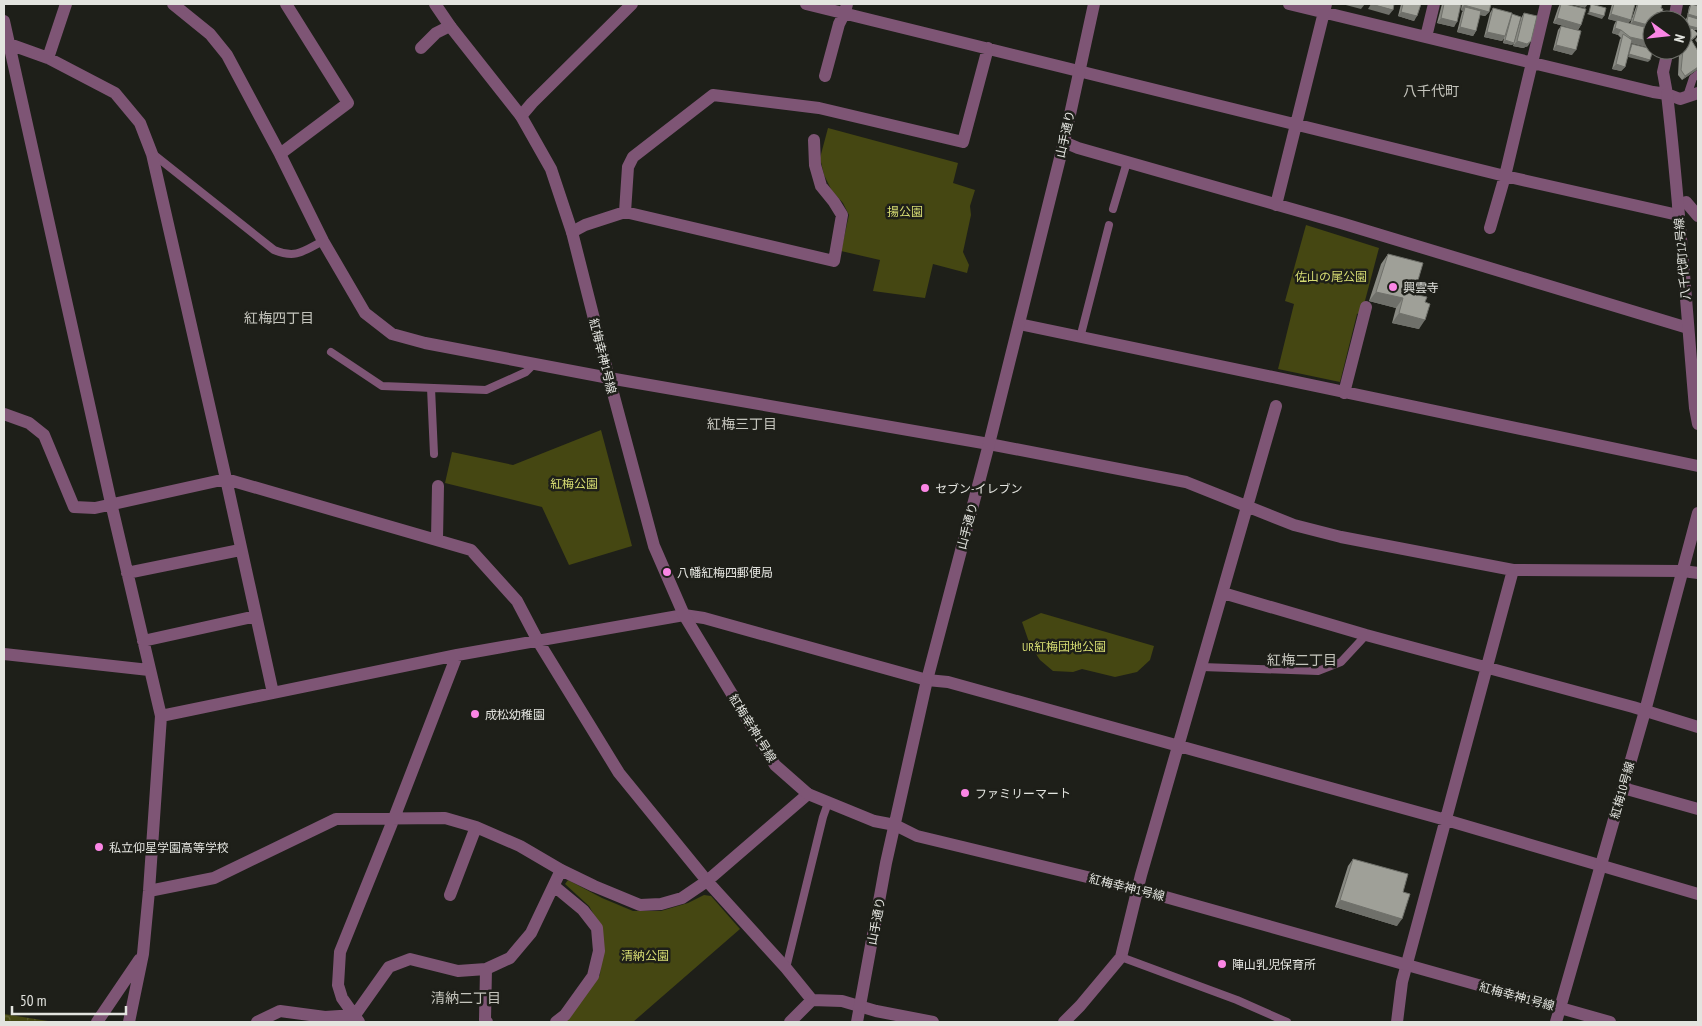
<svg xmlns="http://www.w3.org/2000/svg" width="1702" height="1026" viewBox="0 0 1702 1026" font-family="'PT Sans Narrow','Noto Sans JP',sans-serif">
  <defs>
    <pattern id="forest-crowns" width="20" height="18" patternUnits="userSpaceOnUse" patternTransform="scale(1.25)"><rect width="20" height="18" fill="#454712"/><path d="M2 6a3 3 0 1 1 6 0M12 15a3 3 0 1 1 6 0" fill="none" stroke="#606134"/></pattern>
  </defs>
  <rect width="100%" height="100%" fill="#1e1f19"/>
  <!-- green -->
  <path fill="#454712" d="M828,128L958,163L953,183L975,190L970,206L971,215L963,252L969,265L967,273L933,264L925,298L873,291L880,260L841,251L849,215L843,203L832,191L824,175L820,158Z
    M1306,225L1379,248L1362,312L1357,314L1340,382L1278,369L1294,304L1285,301Z
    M601,430L632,546L569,565L542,507L445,483L452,452L513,465Z
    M1041,613L1154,646L1150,660L1137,672L1115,677L1082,669L1073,672L1053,671L1040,660L1030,645L1022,622Z
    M568,880L602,898L633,911H661L688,903L704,895L711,896L740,929L633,1022H566L600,975L602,944L601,927L589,906L565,884Z"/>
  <!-- forest -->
  <path fill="url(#forest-crowns)" d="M4,1014L54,1022H4Z"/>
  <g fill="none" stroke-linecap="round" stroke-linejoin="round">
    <!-- service -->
    <path stroke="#7e5575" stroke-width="8" d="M1687,96L1693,78L1698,74
      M153,154L274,250C296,259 304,251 323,241
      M1113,209L1127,162
      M1080,338L1109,225
      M331,352L382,386L486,390L526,372L534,364
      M431,388L434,454
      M1202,667L1318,671L1341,662L1366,635
      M1121,957L1237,1000L1287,1022
      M786,968L823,817L828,803"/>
    <!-- minor -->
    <path stroke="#7e5575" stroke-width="12" d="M173,4L210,34L227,55L280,154L323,241L365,313L392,334L425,343L609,378L989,444L1186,482L1294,525L1341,537L1513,570L1683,571L1698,573
      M806,4L1505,176L1678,215
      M1289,4L1653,92L1667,94L1680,99L1698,93
      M1674,20L1677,4
      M4,21L111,503L161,716L457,655L684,615L704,618L927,680L948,682L1446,820L1698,894
      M1426,37L1434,4
      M9,44L48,58L115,93L140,123L152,154L226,479L471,550L517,601L538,641L619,773L707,881L786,968L812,1000
      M421,48L436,33L450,26
      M48,58L66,4
      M825,76L839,24L845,12L847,4
      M1667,94L1663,72L1668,50
      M521,116L532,103L632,4
      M1064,142L1078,148L1341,223L1688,328
      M280,154L348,103L286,4
      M1276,205L1326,4
      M1678,205L1686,202L1698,216
      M625,212L628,167L633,157L713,95L819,108L963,142L988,48
      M1490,228L1505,176L1546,4
      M572,232L585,225L625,212L834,261L842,215L834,202L821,186L815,165L814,140
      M1019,324L1698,466
      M1344,393L1366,307
      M4,414L29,423L44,435L74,507L95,508L226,479L273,693
      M437,539L438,486
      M127,573L240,550
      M1223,593L1366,635L1633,707L1698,727
      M143,641L256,616
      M4,654L149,670
      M1623,788L1698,809
      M554,886L583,910L597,928L599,951L593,976L565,1015L556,1022
      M149,891L214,878L336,819L445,818L476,827L520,846L561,870L594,886L640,905L661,904L682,898L707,881L808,794
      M450,895L476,827
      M486,969L485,1020L487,1022
      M97,1022L139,960
      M129,1022L143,954L149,891L161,716
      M257,1022L280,1011L325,1017L355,1015
      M345,1022L355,1015L389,967L410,959L458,971L486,969L510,958L531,933L561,870
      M359,1022L342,998L338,985L340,952L394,818L457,655
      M790,1022L812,1000L842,1001L876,1011L933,1022
      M1064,1022L1080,1006L1121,957L1141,875L1276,406
      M1397,1022L1402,982L1513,570"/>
    <!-- tertiary -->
    <path stroke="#7e5575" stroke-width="12" d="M435,4L450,26L521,116L551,169L572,232L609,378L654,546L684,615L775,765L808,794L874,821L895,825L917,836L1137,889L1610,1022
      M1667,94C1679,198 1686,303 1695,408L1698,424
      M857,1022L886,863L927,680L989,444L1064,142L1094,4
      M1556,1022L1645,711L1698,513"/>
  </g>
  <!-- wall -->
  <path fill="#898a83" d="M1401,4H1421L1414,21L1398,16Z
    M1442,4H1461L1454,27L1437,23Z
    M1462,4H1491L1489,12L1485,16L1480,15L1476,31L1473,36L1457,32L1462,12L1463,11L1461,10Z
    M1560,4H1565L1581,25L1578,30L1553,23L1558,8Z
    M1612,4H1635L1631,20L1628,23L1630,24L1637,4H1662L1652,20L1651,48L1631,43L1625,67L1621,71L1612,69L1620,39L1621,38L1618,35L1612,33L1614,25L1616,21L1608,19Z
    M1691,4L1698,6V29L1697,30H1694L1696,37L1692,40L1698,69L1682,80L1678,75L1679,55L1681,50H1682V46L1685,41L1687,40L1684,35L1691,29L1684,27L1686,19L1687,17L1689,7Z
    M1493,8L1511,15L1514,43L1512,45L1503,43L1504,38L1502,41L1484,37L1490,13Z
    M1524,13L1528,46L1523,48L1513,46L1521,18Z
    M1561,26L1572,55L1553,50L1558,30Z
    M1698,36V44L1695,40Z
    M1388,254L1414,294L1425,302L1419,329L1392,323L1396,308L1369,301L1381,264Z
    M1353,859L1403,892L1397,926L1335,907L1348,866Z"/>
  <!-- shaded-wall -->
  <path fill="#6f706a" d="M1342,4H1365L1361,9Z
    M1371,4L1393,10L1389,15L1368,9Z
    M1569,4H1588L1585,8Z
    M1464,5L1489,12L1485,16L1464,11L1465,7L1463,11L1461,10Z
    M1401,12L1417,16L1414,21L1398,16Z
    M1589,12L1604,16L1602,19L1587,14Z
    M1611,14L1631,20L1627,24L1608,19Z
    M1688,14L1698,17V20L1687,17Z
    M1441,18L1457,22L1454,27L1437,23Z
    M1557,18L1581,25L1578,30L1553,23Z
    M1633,21L1652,26V31L1630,25Z
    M1686,25L1698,28V29L1697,30L1684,27Z
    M1460,27L1476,31L1473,36L1457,32Z
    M1615,28L1621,30L1618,35L1612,33Z
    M1487,32L1505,36L1502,41L1484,37Z
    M1630,37L1652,42V47L1651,48L1627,42Z
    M1505,40L1514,43L1512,45L1503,43Z
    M1517,41H1531L1528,46L1523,48L1513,46Z
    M1556,45L1576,50L1572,55L1553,50Z
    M1629,54L1650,60L1648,62L1628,57Z
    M1616,64L1625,67L1621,71L1612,69Z
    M1698,67V69L1682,80L1685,76Z
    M1376,292L1403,298L1396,308L1369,301Z
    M1399,313L1425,320L1419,329L1392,323Z
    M1340,900L1402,919L1397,926L1335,907Z"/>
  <!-- building -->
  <path fill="#9fa098" stroke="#6f706a" d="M1371,4H1394L1393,10Z
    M1403,4H1421L1417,16L1401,12Z
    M1444,4H1461L1457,22L1441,18Z
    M1465,4H1491L1489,12L1464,5Z
    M1561,4H1565L1586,9L1581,25L1557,18Z
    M1591,4L1606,8L1604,16L1589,12Z
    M1614,4H1635L1631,20L1611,14Z
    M1638,4H1662L1661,8L1663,9L1660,20H1652V26L1633,21Z
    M1691,4L1698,6V17L1688,14Z
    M1465,7L1481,11L1476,31L1460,27Z
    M1493,8L1512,13L1505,36L1487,32Z
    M1524,13L1537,16L1531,41L1527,44L1517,41Z
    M1512,14L1521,17L1514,43L1505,40Z
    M1688,16L1698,19V28L1686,25Z
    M1617,20L1652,29V42L1630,37L1621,30L1615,28Z
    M1561,26L1581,31L1576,50L1556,45Z
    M1692,28L1698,34L1691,40L1686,33Z
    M1623,34L1632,40L1625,67L1616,64Z
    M1690,38L1698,51V67L1685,76L1681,70L1683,50L1685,41Z
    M1632,44L1652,49L1653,50L1650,60L1629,54Z
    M1388,254L1423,263L1414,294L1427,297L1425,302L1430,304L1425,320L1399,313L1403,298L1376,292Z
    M1353,859L1408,874L1403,892L1410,894L1402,919L1340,900Z"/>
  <!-- markers -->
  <g fill="#fb86e5" stroke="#1e1f19" stroke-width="2">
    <circle cx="1393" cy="287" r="5"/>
    <circle cx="925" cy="488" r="5"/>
    <circle cx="667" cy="572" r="5"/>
    <circle cx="475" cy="714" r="5"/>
    <circle cx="965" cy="793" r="5"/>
    <circle cx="99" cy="847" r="5"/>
    <circle cx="1222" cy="964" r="5"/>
  </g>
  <g text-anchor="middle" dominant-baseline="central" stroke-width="5" stroke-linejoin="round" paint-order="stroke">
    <!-- street labels -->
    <g font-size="12" fill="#e3e4df" stroke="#1e1f19">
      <text transform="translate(1065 134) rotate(-77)">山手通り</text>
      <text transform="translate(1682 259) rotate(-95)">八千代町12号線</text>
      <text transform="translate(603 356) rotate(76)">紅梅幸神1号線</text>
      <text transform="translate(967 526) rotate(-75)">山手通り</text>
      <text transform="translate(753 728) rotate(58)">紅梅幸神1号線</text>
      <text transform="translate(1622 790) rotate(-74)">紅梅10号線</text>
      <text transform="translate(1127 887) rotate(14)">紅梅幸神1号線</text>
      <text transform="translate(876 921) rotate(-79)">山手通り</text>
      <text transform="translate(1517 996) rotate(15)">紅梅幸神1号線</text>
    </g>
    <!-- park labels -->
    <g font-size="12" fill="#d6dc72" stroke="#1e1f19">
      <text x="905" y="211">揚公園</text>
      <text x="1331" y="276">佐山の尾公園</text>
      <text x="574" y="483">紅梅公園</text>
      <text x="1064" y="646">UR紅梅団地公園</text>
      <text x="645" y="955">清納公園</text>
    </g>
    <!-- poi labels -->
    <g font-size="12" fill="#e3e4df" stroke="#1e1f19" text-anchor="start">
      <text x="1403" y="287">興雲寺</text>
      <text x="935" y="488">セブン-イレブン</text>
      <text x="677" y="572">八幡紅梅四郵便局</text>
      <text x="485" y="714">成松幼稚園</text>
      <text x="975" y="793">ファミリーマート</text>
      <text x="109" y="847">私立仰星学園高等学校</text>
      <text x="1232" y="964">陣山乳児保育所</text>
    </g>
    <!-- neighbourhood labels -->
    <g font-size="14" fill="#c4c4bc" stroke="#1e1f19">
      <text x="1431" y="91">八千代町</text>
      <text x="279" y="318">紅梅四丁目</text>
      <text x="742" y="424">紅梅三丁目</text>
      <text x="1302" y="660">紅梅二丁目</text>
      <text x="466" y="998">清納二丁目</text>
    </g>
  </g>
  <!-- border -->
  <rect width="1702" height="1026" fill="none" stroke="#e3e4df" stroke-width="10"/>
  <!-- north arrow -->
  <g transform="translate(1667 35) rotate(105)"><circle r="24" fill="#1e1f19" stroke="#6d6e68"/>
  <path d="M0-4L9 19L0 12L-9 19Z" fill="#fb86e5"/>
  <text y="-8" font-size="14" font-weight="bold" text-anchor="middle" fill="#e3e4df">N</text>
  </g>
  <!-- scale -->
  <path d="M12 1006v8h114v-8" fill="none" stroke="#e3e4df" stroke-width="2.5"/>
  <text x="20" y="1006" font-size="15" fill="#e3e4df" stroke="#1e1f19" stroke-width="4" paint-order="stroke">50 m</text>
</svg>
